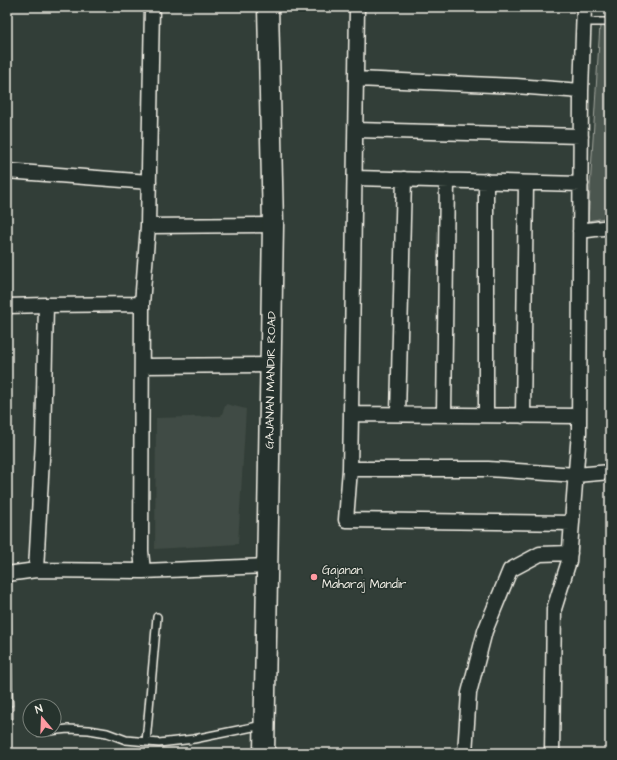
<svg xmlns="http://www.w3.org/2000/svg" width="617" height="760" viewBox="0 0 617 760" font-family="'Architects Daughter',sans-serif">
  <rect width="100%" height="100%" fill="#323e38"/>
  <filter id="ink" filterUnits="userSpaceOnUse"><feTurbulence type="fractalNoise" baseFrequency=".025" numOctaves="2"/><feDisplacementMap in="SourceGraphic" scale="8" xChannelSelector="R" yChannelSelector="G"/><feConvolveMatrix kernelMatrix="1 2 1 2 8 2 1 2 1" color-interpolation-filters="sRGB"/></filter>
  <g filter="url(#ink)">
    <!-- built -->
    <path fill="#404b44" d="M226,404L246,409L238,544L155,549L156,418L221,416Z"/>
    <!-- green -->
    <path fill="#4c564f" stroke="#a0a49c" d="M610,24V217L588,221L600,25Z"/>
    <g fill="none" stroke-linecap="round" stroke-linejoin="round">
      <defs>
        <path id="lane" d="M583,22H610
          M39,732L68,729L89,730L107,733L126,740L159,743L194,739L263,725
          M146,742L157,617"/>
        <path id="street" d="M152,7L148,226L273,225
          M357,79L516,86L581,91
          M356,130L581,136
          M7,171L149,182
          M355,178L581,184
          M580,231L610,227
          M142,304L148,226
          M7,306L46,305
          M142,366L271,365
          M351,414L357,7
          M398,414L404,179
          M444,414L447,180
          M486,415V181
          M523,416L526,183
          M579,416L351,414L350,469H488L576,475L610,472
          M350,469L346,520L572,523
          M36,570L143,571
          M7,574L36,570L43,440L46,305L142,304L141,551L143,571L267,566
          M465,753L469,693L485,631L510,570L540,554L570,553
          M552,753L554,609L569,561L579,432L581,91L584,7"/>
        <g id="secondary">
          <path id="s1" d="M264,753L273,225L268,7"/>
        </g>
      </defs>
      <!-- lane casing -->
      <use href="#lane" stroke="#f4f1e8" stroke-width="10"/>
      <!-- street casing -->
      <use href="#street" stroke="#f4f1e8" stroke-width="17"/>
      <!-- secondary casing -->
      <use href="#secondary" stroke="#f4f1e8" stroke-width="23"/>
      <!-- lane -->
      <use href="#lane" stroke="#26332d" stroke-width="7"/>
      <!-- street -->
      <use href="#street" stroke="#26332d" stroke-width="14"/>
      <!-- secondary -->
      <use href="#secondary" stroke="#26332d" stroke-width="20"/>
    </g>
    <!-- wall -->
    <path fill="#525953" stroke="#f4f1e8" d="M7,586L13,706V719H7Z"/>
    <!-- building -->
    <path fill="#5f6861" stroke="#f4f1e8" d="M10,585L13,706H7V586Z"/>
  </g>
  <!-- markers -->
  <circle fill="#ff9aa2" stroke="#26332d" stroke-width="1.5" cx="314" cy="577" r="4"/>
  <g text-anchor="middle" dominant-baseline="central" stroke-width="3" stroke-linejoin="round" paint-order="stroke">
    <!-- street labels -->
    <g font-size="12" fill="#f4f1e8" stroke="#26332d">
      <text stroke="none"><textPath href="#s1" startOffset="373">GAJANAN MANDIR ROAD</textPath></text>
    </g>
    <!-- poi labels -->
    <g font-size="12" fill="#f4f1e8" stroke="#26332d" text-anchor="start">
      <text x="322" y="570">Gajanan<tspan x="322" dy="14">Maharaj Mandir</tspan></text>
    </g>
  </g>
  <!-- margin -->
  <rect width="617" height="760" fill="none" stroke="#26332d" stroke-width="24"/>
  <rect x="12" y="12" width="593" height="736" fill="none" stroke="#f4f1e8" stroke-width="1.5" filter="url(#ink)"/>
  <!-- north arrow -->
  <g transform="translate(42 718) rotate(341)"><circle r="19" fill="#26332d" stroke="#787f78"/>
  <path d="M0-3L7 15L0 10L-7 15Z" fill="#ff9aa2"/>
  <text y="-6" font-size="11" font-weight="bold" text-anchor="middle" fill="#f4f1e8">N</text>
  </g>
</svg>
